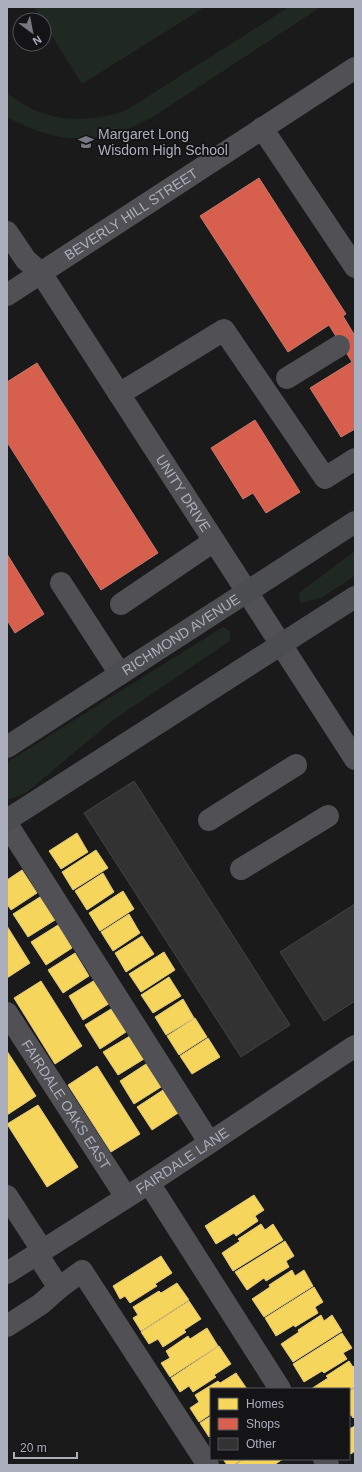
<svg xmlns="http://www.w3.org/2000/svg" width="362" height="1472" viewBox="0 0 362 1472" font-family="Arial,sans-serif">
  <rect width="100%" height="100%" fill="#1a1a1a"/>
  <!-- green -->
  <path fill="#202822" d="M34,7H205L82,84L44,23V20H42Z
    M289,7H321L151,118C100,146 58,145 7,117V93C44,122 81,125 125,111Z
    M355,551V576L321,598L300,603L299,593Z
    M223,627L230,631V641L113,720L26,793L7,800V763L12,759Z"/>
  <!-- homes -->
  <path fill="#f6d55c" stroke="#e0c979" d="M77,833L88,852L61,869L49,851Z
    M96,850L108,868L73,890L62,872Z
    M22,870L37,893L11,910L7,904V880Z
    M103,873L114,892L87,910L75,891Z
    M123,891L134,909L100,931L89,913Z
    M40,897L55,920L28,937L13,914Z
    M129,914L140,933L113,951L101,932Z
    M58,925L72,948L46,965L31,942Z
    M7,926L30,963L7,978Z
    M142,936L154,954L126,972L115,953Z
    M164,952L175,970L141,992L129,974Z
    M75,953L89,976L63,993L48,970Z
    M169,977L181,996L153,1013L141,995Z
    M95,980L110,1003L83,1020L69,996Z
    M41,981L82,1046L55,1064L14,998Z
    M183,999L194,1018L166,1035L155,1017Z
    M111,1009L126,1032L100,1049L85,1025Z
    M195,1018L207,1037L179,1055L167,1036Z
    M130,1036L144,1059L118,1075L103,1052Z
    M208,1038L220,1057L192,1074L180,1056Z
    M7,1051L36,1096L7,1115Z
    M146,1064L161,1087L134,1104L120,1081Z
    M97,1066L140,1134L111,1152L68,1085Z
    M163,1090L178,1113L152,1130L137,1107Z
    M38,1105L78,1167L47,1187L7,1124Z
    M254,1195L264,1210L255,1216L258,1221L236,1236L234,1233L216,1244L205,1226Z
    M261,1224L265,1230L273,1224L283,1240L233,1271L222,1253L240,1241L238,1239Z
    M285,1241L294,1256L286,1261L289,1267L266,1281L264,1278L247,1290L235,1272Z
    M161,1256L172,1273L155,1284L157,1286L130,1303L125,1296L120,1299L113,1286Z
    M292,1270L295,1276L304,1270L313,1286L264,1317L252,1299L270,1287L269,1285Z
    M177,1283L189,1300L141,1331L133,1318L138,1315L133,1307L159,1291L161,1293Z
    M314,1287L323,1302L315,1307L318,1313L295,1327L294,1325L276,1336L265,1318Z
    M189,1301L201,1319L184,1330L186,1332L163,1347L158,1339L149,1344L141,1332Z
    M321,1315L324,1321L332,1315L342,1331L293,1362L281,1344L299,1332L298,1330Z
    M207,1328L218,1346L170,1377L161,1363L170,1358L166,1351L188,1336L190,1339Z
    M342,1333L352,1348L343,1353L347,1359L324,1373L322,1371L304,1382L293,1364Z
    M219,1346L231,1364L214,1375L216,1377L193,1392L189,1386L180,1392L171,1378Z
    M349,1361L353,1367L355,1365V1387L349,1390L311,1389L328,1378L326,1376Z
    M236,1373L247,1389H211V1414L199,1422L190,1408L199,1402L195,1395L218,1381L220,1383Z
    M355,1388V1416L353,1418L351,1415L349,1416V1391Z
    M211,1416V1435L209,1437L200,1423Z
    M355,1426V1451L351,1454L349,1451V1429Z
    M223,1459H243L233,1465H227Z
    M244,1459H283L274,1465H235Z"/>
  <!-- shops -->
  <path fill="#d6604d" stroke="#c9776e" d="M259,178L346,314L343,316L355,336V429L341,437L310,388L352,362L329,325L288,352L200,216Z
    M37,363L158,553L101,590L7,442V382Z
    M255,420L300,492L266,513L253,493L243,499L211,448Z
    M7,554L44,614L15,633L7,620Z"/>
  <!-- building -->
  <path fill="#323232" stroke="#434446" d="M134,781L290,1025L241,1057L84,813Z
    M355,904V1001L324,1021L280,952Z"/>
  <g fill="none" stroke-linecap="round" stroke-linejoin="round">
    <!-- minor -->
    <g stroke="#505055" stroke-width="22">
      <path d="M262,128L355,267"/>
      <path id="s1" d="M7,232L26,260L41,273L355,759"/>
      <path id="s2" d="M7,295L355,68"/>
      <path d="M287,378L339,346"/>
      <path d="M119,394L224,330L325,478L355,459"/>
      <path d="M61,583L120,674"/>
      <path d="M121,604L214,541"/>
      <path d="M209,820L296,765"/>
      <path d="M7,824L209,1142"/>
      <path d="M241,869L328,816"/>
      <path id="s3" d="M7,1013L126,1197"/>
      <path d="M149,1183L280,1389"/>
      <path d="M7,1196L42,1250"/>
      <path d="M37,1254L59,1288L82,1271L208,1465"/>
      <path id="s4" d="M7,1273L149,1183L355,1046"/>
      <path d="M7,1326L41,1304L59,1288"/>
      <path d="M324,1459L328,1465"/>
    </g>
    <!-- major -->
    <g stroke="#4c4d50" stroke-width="22">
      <path id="s5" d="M7,747L355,522"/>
      <path d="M7,820L355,597"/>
    </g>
  </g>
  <!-- icons -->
  <defs>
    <symbol id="school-bare" viewBox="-9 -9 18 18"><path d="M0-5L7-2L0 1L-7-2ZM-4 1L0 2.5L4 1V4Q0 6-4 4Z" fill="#787a83" stroke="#141416" stroke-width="2.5" paint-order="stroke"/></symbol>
  </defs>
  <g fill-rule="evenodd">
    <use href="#school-bare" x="75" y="131" width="22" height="22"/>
  </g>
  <g text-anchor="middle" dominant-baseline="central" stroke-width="4" stroke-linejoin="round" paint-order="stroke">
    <!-- poi labels -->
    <g font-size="14" fill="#abaebc" stroke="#141416" text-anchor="start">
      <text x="98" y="134">Margaret Long<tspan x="98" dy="16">Wisdom High School</tspan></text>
    </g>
    <!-- street labels -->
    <g font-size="14" fill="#abaebc" stroke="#141416">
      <text stroke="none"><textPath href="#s2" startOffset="148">BEVERLY HILL STREET</textPath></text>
      <text stroke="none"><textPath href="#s1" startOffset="316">UNITY DRIVE</textPath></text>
      <text stroke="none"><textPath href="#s5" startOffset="207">RICHMOND AVENUE</textPath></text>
      <text stroke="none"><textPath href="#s3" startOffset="109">FAIRDALE OAKS EAST</textPath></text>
      <text stroke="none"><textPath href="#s4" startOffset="208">FAIRDALE LANE</textPath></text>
    </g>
  </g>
  <!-- border -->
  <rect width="362" height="1472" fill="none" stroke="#abaebc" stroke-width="16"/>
  <!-- legend -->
  <rect x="210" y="1388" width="140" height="72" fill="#141416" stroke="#505258"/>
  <rect x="218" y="1398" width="20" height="12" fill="#f6d55c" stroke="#505258"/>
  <text x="246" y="1408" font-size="12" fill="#abaebc">Homes</text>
  <rect x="218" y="1418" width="20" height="12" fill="#d6604d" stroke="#505258"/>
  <text x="246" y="1428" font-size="12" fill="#abaebc">Shops</text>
  <rect x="218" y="1438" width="20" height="12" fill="#323232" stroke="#505258"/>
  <text x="246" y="1448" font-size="12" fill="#abaebc">Other</text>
  <!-- north arrow -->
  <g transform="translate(32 32) rotate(148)"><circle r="19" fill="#141416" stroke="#505258"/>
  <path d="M0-3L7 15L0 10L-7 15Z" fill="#787a83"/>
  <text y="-6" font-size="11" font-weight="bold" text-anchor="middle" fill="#abaebc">N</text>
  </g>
  <!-- scale -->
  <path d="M14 1452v6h63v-6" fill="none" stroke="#abaebc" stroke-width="2"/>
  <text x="20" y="1452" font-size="12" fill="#abaebc" stroke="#141416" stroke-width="3" paint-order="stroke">20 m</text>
</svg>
